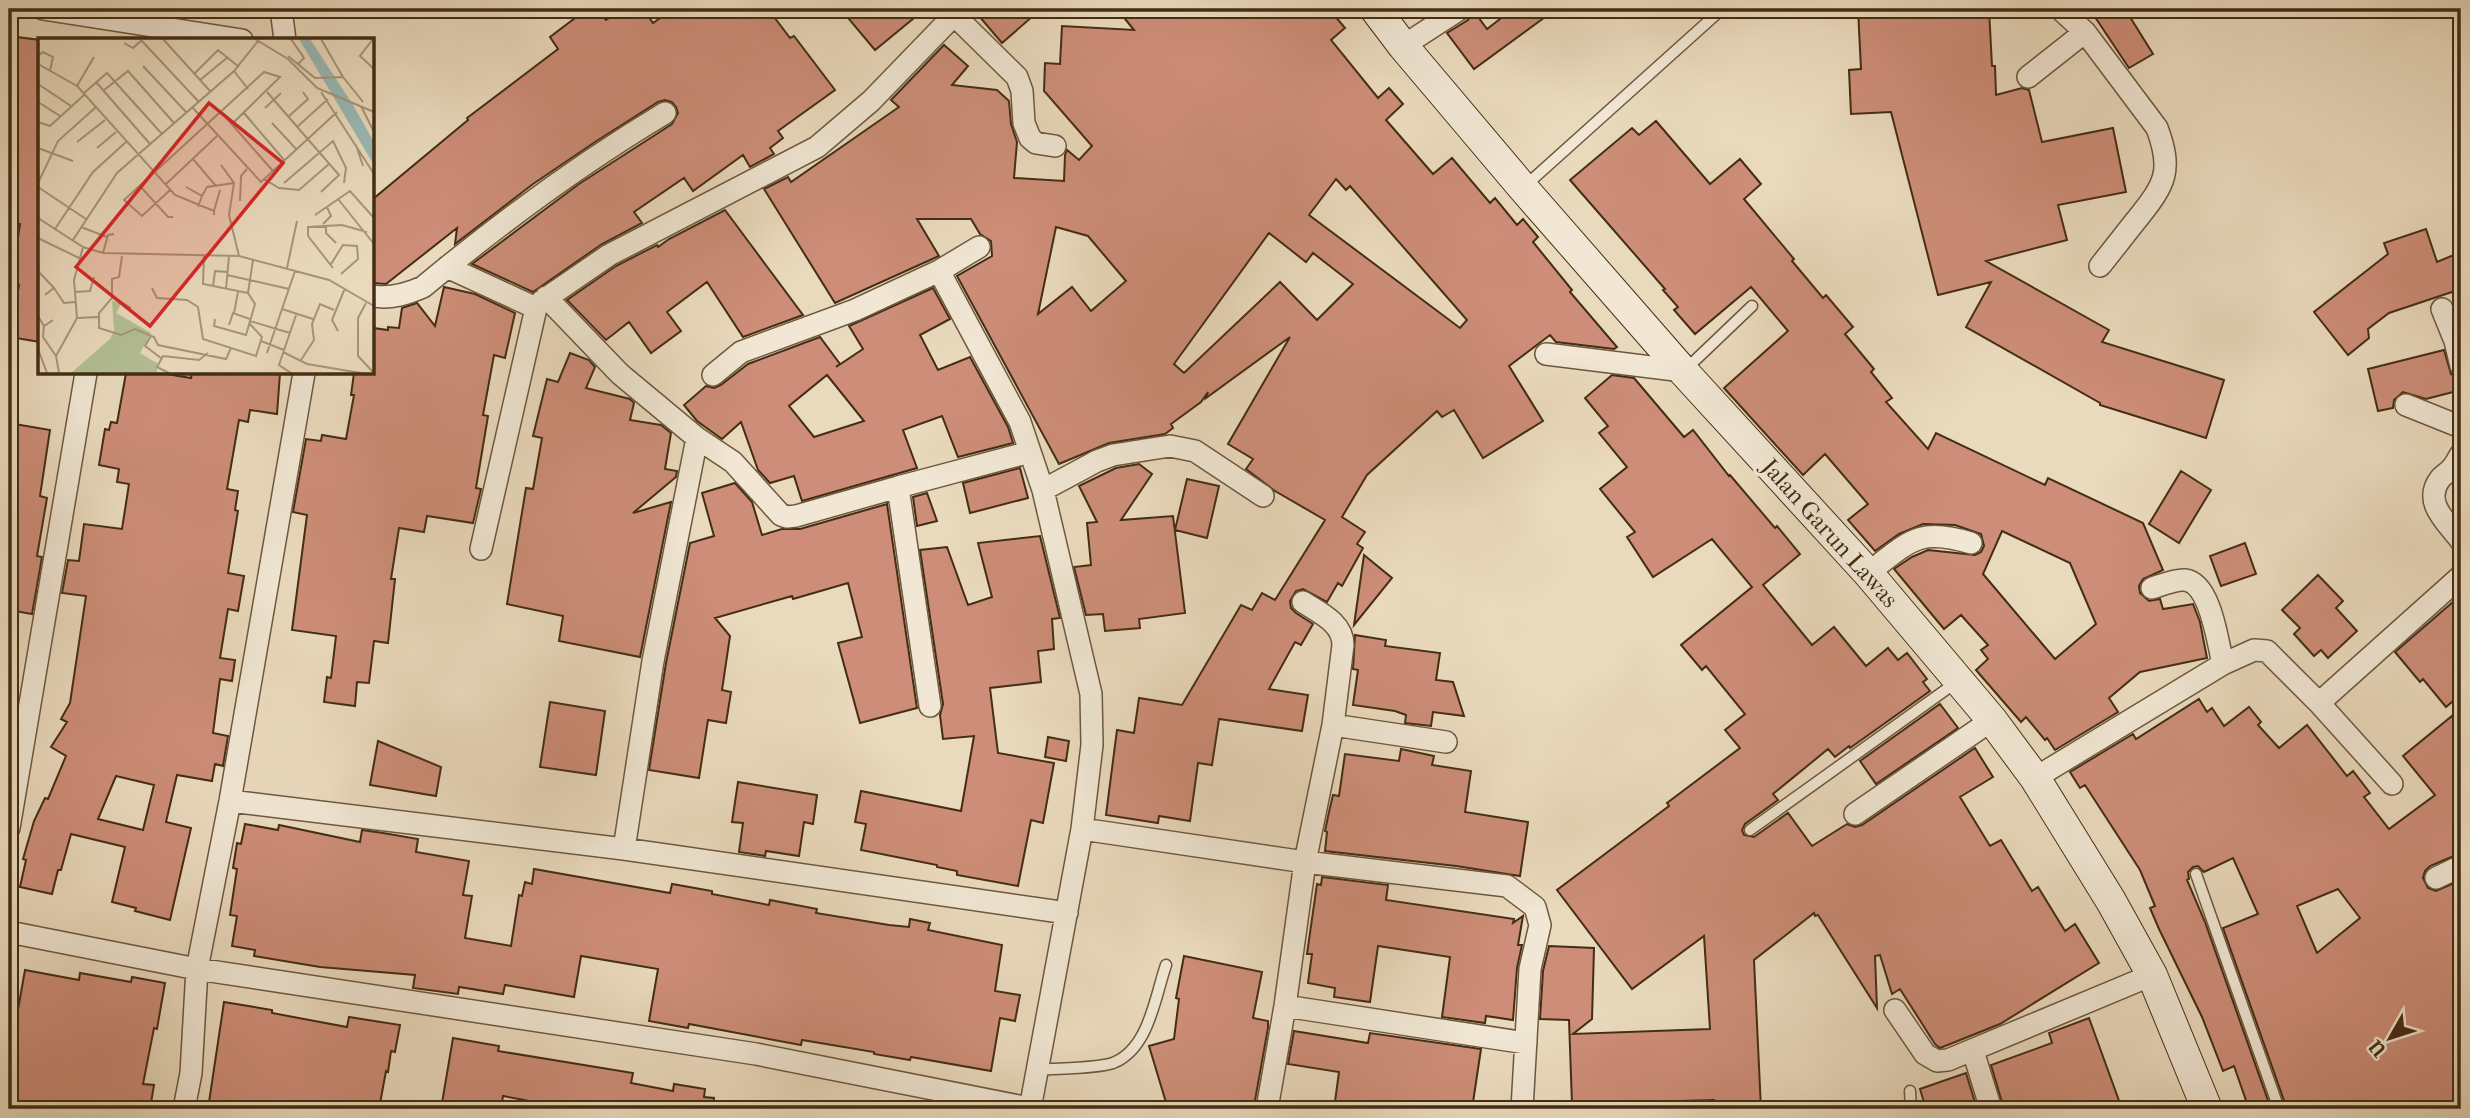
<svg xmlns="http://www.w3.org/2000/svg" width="2470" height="1118" viewBox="0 0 2470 1118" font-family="'IM FELL French Canon',serif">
  <rect width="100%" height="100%" fill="#eadabd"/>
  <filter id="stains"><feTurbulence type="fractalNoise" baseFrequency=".00286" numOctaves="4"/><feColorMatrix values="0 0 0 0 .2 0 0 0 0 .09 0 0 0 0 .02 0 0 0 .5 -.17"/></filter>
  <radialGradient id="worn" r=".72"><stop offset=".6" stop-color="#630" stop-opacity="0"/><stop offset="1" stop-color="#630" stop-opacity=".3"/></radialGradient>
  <!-- building -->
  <path fill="#cd8d78" stroke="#432d13" stroke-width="2" fill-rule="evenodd" d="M587,9H597L606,20L622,9H643L653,23L673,9H768L790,38L794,36L835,90L778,131L783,138L770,148L774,154L750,167L743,155L693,191L684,178L634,212L642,223L602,244L533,292L472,264L579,184L672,124L678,113L676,107L672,102L665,100L658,102L595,142L533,184L455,244L457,228L386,284L373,283V199L468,120L467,118L558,49L550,37Z
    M859,9H925L875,50L848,18Z
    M973,9H1041L1002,43Z
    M1117,9H1329L1345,28L1331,40L1378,98L1389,88L1403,104L1386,120L1433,174L1452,158L1490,203L1495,198L1517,225L1523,219L1538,237L1533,242L1572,290L1570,292L1617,347L1614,349L1556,342L1550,335L1509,366L1543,421L1483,458L1454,410L1442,417L1437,411L1367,475L1342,517L1365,532L1357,544L1363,548L1342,586L1338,583L1327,602L1303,589L1296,591L1290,601L1291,608L1296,613L1313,624L1301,645L1295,642L1269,689L1308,695L1302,731L1219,719L1212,765L1198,763L1190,821L1159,816L1158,823L1106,815L1117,730L1134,733L1139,698L1182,705L1241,605L1252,610L1262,593L1275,600L1325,520L1275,491L1246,469L1253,459L1228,444L1290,337L1206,398L1208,392L1201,402L1171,424L1173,428L1165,434L1109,443L1059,464L957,276L992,256L991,241L980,234L971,219H917L939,256L835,303L764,189L788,177L791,182L899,107L891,100L944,45L968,66L952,85L997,90L1009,101L1011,124L1017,142L1014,178L1064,181L1065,155L1067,150L1079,160L1092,146L1044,91L1045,63L1060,64L1062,26L1134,30ZM1336,179L1346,190L1350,186L1467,320L1460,328L1309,215ZM1056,227L1088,236L1126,281L1091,311L1072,287L1038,314ZM1269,233L1306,262L1313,253L1353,284L1317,320L1280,282L1184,373L1174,364Z
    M1513,9H1556L1474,69L1447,33L1468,20L1473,10L1487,29Z
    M1858,9H1989L1992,66H1995L1996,95L2022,88L2029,90L2042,142L2113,128L2126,192L2058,205L2067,240L1986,261L2109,330L2102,342L2224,380L2206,438L2100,405V403L1966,327L1991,282L1938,295L1891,112L1851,114L1849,70L1861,69Z
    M2108,9H2125L2153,54L2129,68L2095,17Z
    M9,36L40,40V342L10,337L19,285L11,283L20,224L9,222Z
    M1656,121L1710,184L1740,159L1761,184L1744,199L1794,259L1792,261L1823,298L1826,295L1853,327L1845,334L1874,369L1871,372L1892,398L1886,402L1928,449L1936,433L2045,485L2048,478L2143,523L2163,570L2143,579L2139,586L2140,593L2149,601L2160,599L2163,609L2193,604L2200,622L2207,658L2140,672L2109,698L2118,712L2055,750L2047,738L2045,740L2026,717L2021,722L1976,670L1988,659L1981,650L1988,645L1961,615L1944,629L1894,569L1912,557L1928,550L1975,555L1981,552L1984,546L1981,534L1955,525L1923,524L1899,534L1875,551L1848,520L1868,504L1825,454L1803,475L1724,388L1788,331L1751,287L1695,334L1674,310L1678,307L1663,290L1665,289L1570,180L1632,128L1639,135ZM2002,531L2070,563L2096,624L2055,659L1983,574Z
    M725,210L803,315L743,337L707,282L667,312L681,331L651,353L629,322L606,340L567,300L616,266L657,245L658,247L669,239Z
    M2426,229L2437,262L2461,252V289L2389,313L2368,329L2369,338L2348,355L2314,312L2388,254L2384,243Z
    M444,287L475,294L515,313L505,358L494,355L483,415L488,416L476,488L481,489L473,523L427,516L424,532L399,528L391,579H395L388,643L374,641L369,683L357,682L355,706L324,702L327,677L331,678L336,636L292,630L307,515L293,512L306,439L321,441L322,435L346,439L354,395H351L354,373H373V328L388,330V327L399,328L402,308L417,303L435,326Z
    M933,288L950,319L920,335L938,370L970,357L1008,427L1013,443L958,457L942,416L903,430L917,468L802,501L794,476L770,483L758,470L741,422L722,439L697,421L684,405L706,386L714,388L721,385L748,364L820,337L840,364L836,367L863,349L849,326ZM827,375L864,421L814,437L789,406Z
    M2444,350L2451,374L2461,379V390L2426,399L2403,392L2394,400L2393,408L2378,411L2368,369Z
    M570,353L589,360L595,367L586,388L630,399L634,403L630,420L661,425L671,433L665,469L677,471L676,477L633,513L671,502L640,657L559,641L563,616L507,604L526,488L533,489L542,438L533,436L547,379L558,382Z
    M126,373H161L191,378L192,373H280L277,414L250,410L248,422L239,420L227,489L238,491L235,510L238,511L228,573L244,576L238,611L228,609L220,658L235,660L232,681L220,679L213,733L228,736L223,766L215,764L212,781L177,775L166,822L191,828L170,920L135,911L136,908L112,902L125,847L71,834L61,870H58L52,894L20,887L26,860L23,859L34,821L45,798L48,799L66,756L51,747L67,722L61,719L70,703L86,596L62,593L68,560L79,561L84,524L122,529L129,484L117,482L119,469L99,465L105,429L109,430L111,422L117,423ZM116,776L154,785L143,830L98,819Z
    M1612,375L1634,378L1684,437L1693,430L1729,476L1730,475L1775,528L1777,526L1800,554L1763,585L1812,645L1834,627L1866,666L1888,648L1898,660L1907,653L1927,679L1923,682L1930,691L1850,748L1849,746L1835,757L1828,749L1773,794L1778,800L1745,824L1742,830L1744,835L1754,837L1788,813L1812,846L1847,824L1855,827L1862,825L1975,748L1993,777L1960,797L1990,846L2001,840L2032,891L2038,887L2065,931L2075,924L2099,963L2000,1024L1940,1048L1935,1044L1900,989L1892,994L1880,955L1875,956L1877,1008L1818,915L1815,916L1814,913L1754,960L1761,1109H1714V1100L1572,1104L1569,1020L1540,1019L1543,971L1549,946L1594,948L1592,1019L1573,1034L1710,1029L1704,936L1632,989L1557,890L1669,806L1667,803L1740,748L1725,730L1745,714L1706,666L1702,670L1681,645L1752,587L1712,539L1653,577L1627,537L1635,532L1600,489L1627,467L1599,433L1608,426L1585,398Z
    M9,423L50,430L40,496L47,498L37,556L42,557L32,614L9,610Z
    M1139,464L1152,474L1121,520L1173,516L1185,613L1139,619L1140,628L1105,631L1103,614L1086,615L1074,567L1091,565L1087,523L1097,522L1079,486L1116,468Z
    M1020,468L1028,498L970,513L963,483Z
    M2181,471L2211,490L2179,543L2149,524Z
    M1187,479L1219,486L1207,538L1175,530Z
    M735,483L752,502L762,535L782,529H800L887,504L917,708L860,723L838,643L862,637L848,583L793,599L792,596L715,618L730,636L722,690L731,692L726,723L708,720L699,778L649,770L666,663L690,543L714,536L702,493Z
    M927,493L937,521L917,526L913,497Z
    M1040,536L1060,618L1052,619L1054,649L1038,651L1041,682L990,688L998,753L1054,763L1043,823L1031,820L1018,886L957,875V871L937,867V865L861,850L866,824L855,822L861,791L961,811L974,736L943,739L940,715L943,704L920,550L947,547L968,605L992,597L978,543Z
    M2245,543L2256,574L2221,586L2210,556Z
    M1364,555L1392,578L1354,625Z
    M2318,575L2343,601L2336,608L2357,631L2328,658L2321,650L2314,656L2294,634L2300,628L2282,610Z
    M2461,595V694L2446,707L2423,679L2420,682L2395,652Z
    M1355,635L1386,640L1385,646L1440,653L1436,680L1453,682L1464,716L1433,712L1431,726L1405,723L1406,715L1395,711L1353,705L1358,670L1353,669Z
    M2199,699L2207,712L2212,708L2224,726L2249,707L2261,722L2258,725L2279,748L2307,725L2347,776L2353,771L2370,793L2364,797L2389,829L2435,795L2403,756L2452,716L2461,727V853L2430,866L2425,871L2423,878L2428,888L2436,891L2461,880V1102L2440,1109H2287L2223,928L2258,914L2233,858L2204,872L2198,866L2193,867L2188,872L2189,879L2187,880L2205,922L2271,1109H2249L2234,1066L2223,1071L2202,1017L2159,929L2150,908L2155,906L2140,870L2085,785L2080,788L2070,772L2133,734L2136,739ZM2338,889L2360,918L2317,953L2297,906Z
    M550,702L605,711L596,775L540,767Z
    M1940,704L1958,728L1876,784L1860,761Z
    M1048,737L1069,741L1066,761L1045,757Z
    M378,741L441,767L436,796L370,785Z
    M1401,749L1434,756L1432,765L1471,771L1465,812L1528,822L1520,876L1456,866L1325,851L1327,832L1325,831L1329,812L1333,795L1339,796L1345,754L1399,761Z
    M738,782L817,795L813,824L804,822L799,856L766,851L765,856L739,852L743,823L732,822Z
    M245,824L278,830L279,825L360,842L362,830L383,833L418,839L416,852L469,861L463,895L472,896L465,938L511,946L519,895L522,896L525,882L532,884L534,869L670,893L672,884L712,891V894L769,905L770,900L817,909L816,913L889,925L909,927L910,919L930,923L928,930L1002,945L995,991L1020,995L1015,1021L1000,1018L991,1071L911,1057L910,1060L874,1054V1052L802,1040L801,1045L689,1024L688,1028L649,1021L658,969L581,956L574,997L505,985L503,994L459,987L458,994L413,988L415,975L320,967L254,956L255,950L232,946L237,916L230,915L237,869L233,868L237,843L241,844Z
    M1322,877L1388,885L1386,900L1514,919L1513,923L1523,916L1518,945H1522L1517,968L1513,1020L1486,1016L1485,1023L1442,1017L1450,957L1378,946L1370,1002L1334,997L1335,988L1308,983L1312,954H1307L1317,884L1321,885Z
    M1184,956L1262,972L1253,1018L1268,1021V1028L1254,1106L1242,1109H1168L1149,1046L1174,1039L1179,999L1176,998Z
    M25,970L79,980L80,973L131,982L132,977L165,983L157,1029L154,1028L143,1084L154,1085L150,1109H9V1019L16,1021Z
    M224,1002L272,1010V1013L347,1027L349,1017L400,1025L395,1052L391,1051L388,1072L386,1071L379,1109H208Z
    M2089,1018L2122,1109H2004L1991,1065L2052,1043L2049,1033Z
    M1294,1031L1368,1043L1370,1033L1481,1049L1472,1109H1334L1339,1072L1288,1064Z
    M453,1038L499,1046L498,1051L633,1073L631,1083L673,1091L674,1084L705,1089L704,1097L714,1098L713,1109H545L546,1104L503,1096L501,1109H441Z
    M1966,1073L1977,1109H1926L1920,1089Z"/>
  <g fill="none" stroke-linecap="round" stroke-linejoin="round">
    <defs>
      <path id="lane" d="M1525,186L1722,9
        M1685,370L1752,306
        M1750,830L1958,681
        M2196,874L2279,1109
        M1036,1070C1056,1068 1095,1069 1113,1063C1149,1049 1155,997 1166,965
        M1910,1091L1911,1109"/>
      <path id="street" d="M43,9L242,40
        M281,9L285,40
        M2060,9L2085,32L2157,128C2173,171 2165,184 2138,218C2125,234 2113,250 2100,266
        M954,15L1017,77L1022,91L1024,123L1030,138L1036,143L1055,146
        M1403,46L1460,9
        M2028,77L2085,32
        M979,247L939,271L1020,422L1043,490L1091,694L1092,745L1082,829L1030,1109
        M447,267L536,308
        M373,296C391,299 407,294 423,287C500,223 580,164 665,113
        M546,297L620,374L697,438L733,462L781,515L787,517L796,516L898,487
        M2442,309L2455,341L2461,366
        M1546,354L1683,371
        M713,375L741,352L855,310L939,271
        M2406,405L2461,427
        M2461,454C2458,458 2456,464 2452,468C2449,472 2443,475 2440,479C2422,503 2448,523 2461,541
        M1043,490L1097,461L1113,455L1170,446L1195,451L1263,496
        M481,549L536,308L542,301L609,255L817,147L871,101L960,9
        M1868,573C1910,541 1918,527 1971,543
        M2152,588C2162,585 2175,579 2185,580C2211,583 2218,644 2223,664
        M2319,703L2392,784
        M930,706L898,487L1030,452
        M1333,725L1446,742
        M2035,778L2223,664L2254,650L2267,651L2319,703L2461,576
        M230,801L624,849L1067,913
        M1855,814L1992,720
        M9,828L86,373
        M1082,829L1305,862L1507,886L1535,907L1540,925L1530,969L1522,1109
        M624,849L653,661L697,438
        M2436,878L2461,866
        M9,932L197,969L756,1054L1034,1109
        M1285,1006L1526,1043
        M1895,1010L1925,1054L1937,1061L1948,1060L2152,975
        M1973,1051L1991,1109
        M184,1109L191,1073L197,969L230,801L304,373
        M1267,1109L1285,1006L1305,862L1333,725L1343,645C1343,623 1320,613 1303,602"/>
      <path id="secondary" d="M1375,9L1403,46L1523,188L1683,371L1868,573L1992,720L2035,778L2111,901L2152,975L2207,1109"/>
    </defs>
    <!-- lane casing -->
    <use href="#lane" stroke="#6d583e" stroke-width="13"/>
    <!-- street casing -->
    <use href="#street" stroke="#6d583e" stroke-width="24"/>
    <!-- secondary casing -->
    <use href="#secondary" stroke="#432d13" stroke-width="32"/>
    <!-- lane -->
    <use href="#lane" stroke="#f1e7d4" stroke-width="10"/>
    <!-- street -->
    <use href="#street" stroke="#f1e7d4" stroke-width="21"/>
    <!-- secondary -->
    <use href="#secondary" stroke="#f1e7d4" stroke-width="30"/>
  </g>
  <g text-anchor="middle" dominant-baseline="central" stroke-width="7" stroke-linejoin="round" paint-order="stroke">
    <!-- street labels -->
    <g font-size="24" fill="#432d13" stroke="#f1e7d4">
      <text transform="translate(1830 533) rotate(48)">Jalan Garun Lawas</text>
    </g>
  </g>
  <!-- overview -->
  <g transform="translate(38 38)">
    <rect width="336" height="336" fill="#eadabd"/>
    <path d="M74,262L83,266L78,275L113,295L102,315L119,325V335H33L72,301L76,293Z" fill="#b3c094"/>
    <path d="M261,1H272L315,67L336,104V127Z" fill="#99bab7"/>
    <path fill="none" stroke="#a79579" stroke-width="2" d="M125,1L172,53M217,1L250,21L279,50L336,74M253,1L266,20L260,26M283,1L305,39M335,1L322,18L336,31M103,2L160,63M86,5L95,10L104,2M0,18L5,14L15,19L12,33M250,18L277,40L305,39L325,64M56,19L39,48L137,157L176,173V177M0,26L39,48M105,28L148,74M196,33L210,51M156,36L180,12L201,29M162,42L190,19M58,44L112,106M0,46L33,68M65,53L90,33L136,85M229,54L301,137L283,154M283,54L336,136M46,55L69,35L124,96M0,64L22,78M323,68L336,94M154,69L223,144L299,74M227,70L243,55M184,75L235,133M206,75L247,123M250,79L270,61L265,54M0,84L12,88L46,57M234,85L259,112M259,89L290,61M39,104L67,82M318,107L325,128M0,110L35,123M59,110L78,94M155,121L178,148M183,127L196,145L191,177L201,218M226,141L241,150L261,152L291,126M0,145L20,103L58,69M246,145L295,103L308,130L306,145M101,147L130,179H135M127,147L179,98M0,149L48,181M148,149L164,158L160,169M132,152L104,178L86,162L226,34L242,39L194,86M164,158L169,149L196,145M300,161L336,206M202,163L203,138L209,131M176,173L182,152M277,177L312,153L336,180M0,180L45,209L65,215L201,218L291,242L336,268M285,186L293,178L289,169M288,187V195L298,205M43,189L69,199M17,191L55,134L88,104M0,200L41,220M35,202L79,135L196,33L220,3M65,215L70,197L76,196M166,217L165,246L210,255M84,218L81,239L74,241V260L61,275V290L83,297L97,291L116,299L120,307L188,321L193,310M293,226L305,207L319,208L320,221L303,236M249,230L259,183M295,230L270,198V189L304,187L329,194M0,233L16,250L7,257M189,237L251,251M175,248L177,233L190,234M16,250L26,265L37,264M114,250L119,260L149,262L160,269L165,301L218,318L224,299L211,285M188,251L191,218M36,254L52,253L56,239M75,259L93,270M328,265L320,280V318L335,334M244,271L275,281M196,275L200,254M0,278L6,288L15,282M39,280L60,279M177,281L176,288L208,297L217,266L210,255L215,222M212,283L252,295M191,287L195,275L212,281M6,288L5,299L18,318M300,293L294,282L307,250M113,298L107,308L123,320M223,303L246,312M0,311L9,335M245,314L269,326L323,335M229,315L257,233M263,322L276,302L274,286L282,266L296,272M21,335L18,318L39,280L36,242L45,209M131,335L119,329L125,318L161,322L170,315M253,335L241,327L258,277"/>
    <path fill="#d62828" fill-opacity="0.15" stroke="#d62828" stroke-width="3.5" d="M171,65L245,125L112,288L38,229Z"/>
    <rect width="336" height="336" fill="none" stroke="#432d13" stroke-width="3.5"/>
  </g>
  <!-- margin -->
  <rect width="2470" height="1118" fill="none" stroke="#eadabd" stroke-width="35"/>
  <rect x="10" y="10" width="2449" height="1097" fill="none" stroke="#432d13" stroke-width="3.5"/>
  <rect x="18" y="18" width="2435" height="1083" fill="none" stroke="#432d13" stroke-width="2"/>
  <!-- north arrow -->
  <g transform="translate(2390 1038) rotate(231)" stroke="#f1e7d4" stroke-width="5" paint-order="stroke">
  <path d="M0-5L12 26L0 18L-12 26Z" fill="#432d13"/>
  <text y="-10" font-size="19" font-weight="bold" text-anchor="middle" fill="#432d13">U</text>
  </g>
  <rect width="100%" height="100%" filter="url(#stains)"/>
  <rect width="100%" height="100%" fill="url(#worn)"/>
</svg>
